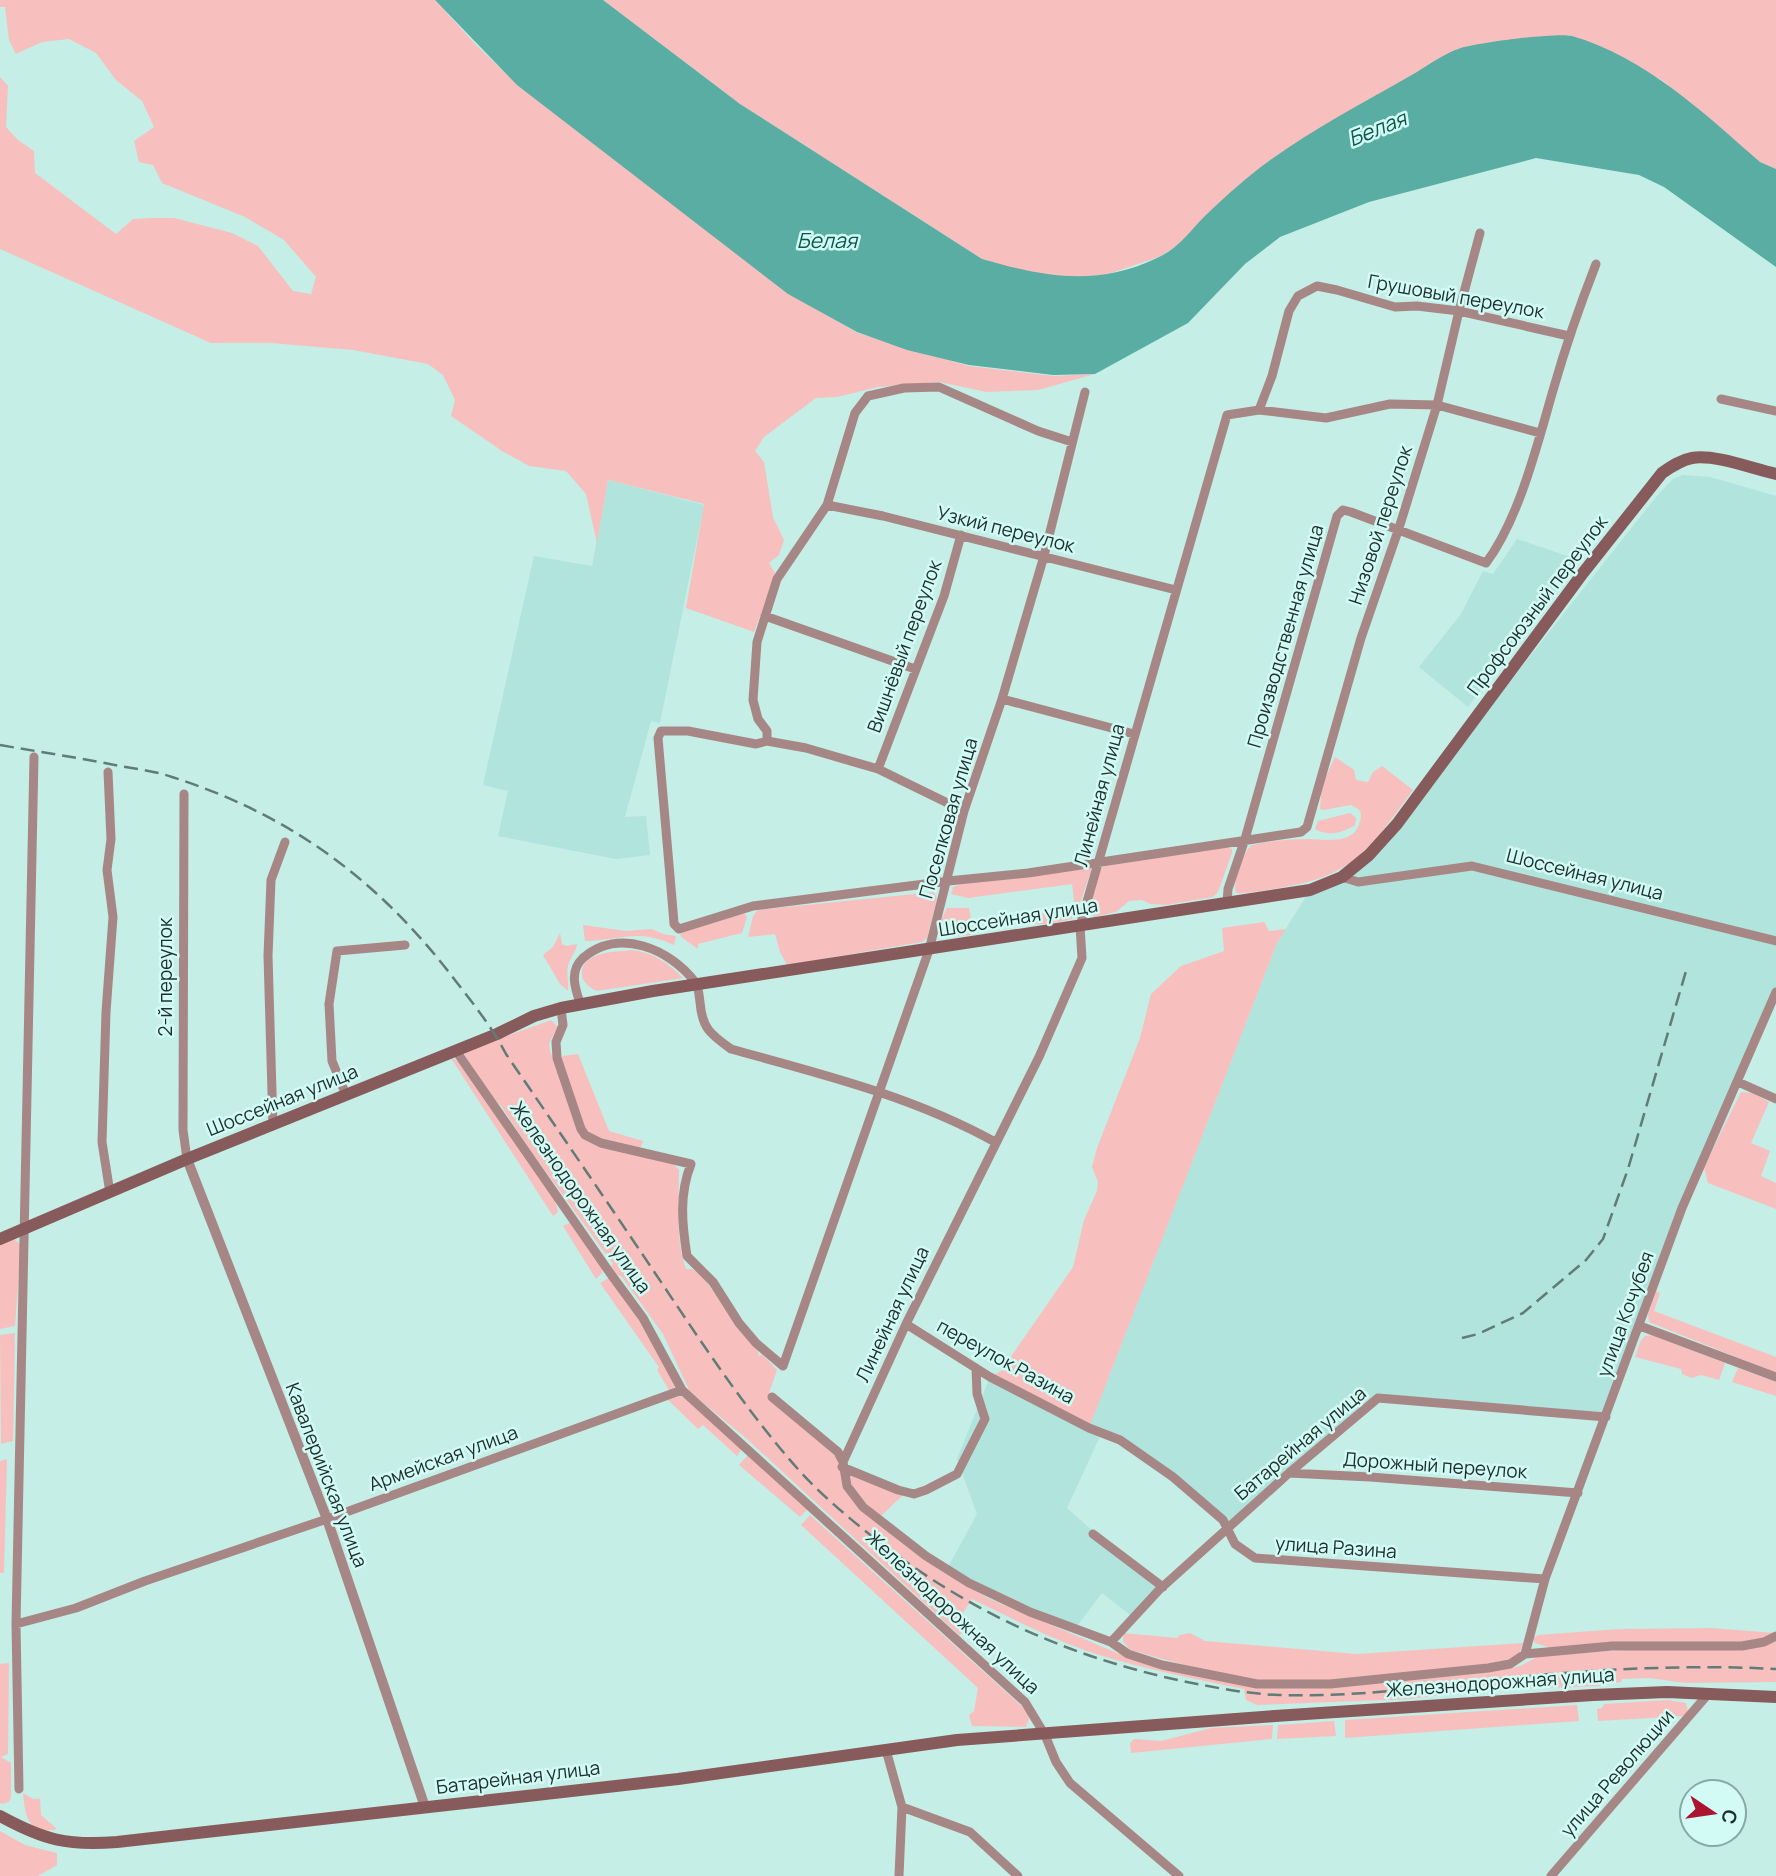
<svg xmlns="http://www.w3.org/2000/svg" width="1776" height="1876" viewBox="0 0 1776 1876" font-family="Manrope,sans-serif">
  <rect width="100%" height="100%" fill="#c4eee6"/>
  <!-- built -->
  <path fill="#b1e4dc" d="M1683,475L1710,477L1776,496V992L1682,1208L1606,1417L1378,1398L1227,1530L1173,1477L1102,1432L1067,1508L1159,1590L1133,1617L1102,1593L1074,1630L947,1569L977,1514L957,1459L990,1377L1089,1427L1277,943L1310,890L1342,877L1397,824L1656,497L1673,479Z
    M608,480L704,505L660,723L651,721L625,817L646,816L650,855L616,859L498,836L508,791L483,785L534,556L592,566Z
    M1517,539L1579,560L1468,707L1419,667L1461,614L1483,571L1493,574Z"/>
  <!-- green -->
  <path fill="#f7c0bf" d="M0,0H435L478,47L517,84L789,294L858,333L969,366L1053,376L1095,374L1038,390L987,392L939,382L878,387L837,397L816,398L764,437L755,451L764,462L773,517L784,540L779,555L769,563L776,575L754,632L686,608L704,504L608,480L597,543L586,494L566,471L529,466L502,451L451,416L455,400L443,375L428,364L353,350L271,343H211L0,249V77L8,86L6,127L18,140L34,151L35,173L116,234L133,219L151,218H174L232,233L258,246L293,291L311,294L316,277L284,240L245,217L162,183L153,165L139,162L134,141L154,127L142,101L116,80L96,53L69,39L42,42L16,54L9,40L5,7H0Z
    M603,0H1776V169L1760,162L1663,81L1616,55L1569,35L1369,99L1269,161L1207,214L1183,242L1159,257L1105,275L1070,278L1027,272L982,259L740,104Z
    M1335,757L1354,770L1356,780L1368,782L1373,772L1382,766L1413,790C1369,849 1355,876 1279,888C1265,890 1250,894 1236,893C1232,880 1242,853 1252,845C1269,841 1290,839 1308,839C1326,839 1354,846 1360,821C1363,811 1359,809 1351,805L1323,810L1320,809L1322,785Z
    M1350,813L1356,818L1355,825C1342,833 1329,837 1315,829L1318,821Z
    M1226,847L1232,849V853L1218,892L1213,897L1166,905L1150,904L1142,900L1129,901L1116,912L1094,917L1087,910L1101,869L1105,865Z
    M1092,868L1077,912L1072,919C1059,922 1042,927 1029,922L1043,913L1075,908L1072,884L968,898L951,894L953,887L961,884Z
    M934,892L937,899L927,938L922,942L787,965L780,952L775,934L748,937L753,916L758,910Z
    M947,908H969L973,930L970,935L943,938L940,923Z
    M741,913L745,914L747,917L742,933L698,944V949L681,937L680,932Z
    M1264,922L1269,931L1286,929L1277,943L1089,1428L990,1377L1001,1371L1073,1267L1084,1220L1097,1191L1098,1182L1092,1167L1097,1148L1140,1038L1151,994L1181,966L1224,951L1222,928Z
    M583,925L626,931L652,929L663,934L676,936L674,945C639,928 620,940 585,941Z
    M560,933L562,944L566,946L577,944C576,953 570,957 568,966C566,974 569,982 568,991L560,984L543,955L553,947Z
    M632,950C653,952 668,963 683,978L597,991C591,988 583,983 582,976C579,951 616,952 632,950Z
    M551,1020L558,1027L549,1043L550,1051L580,1132L672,1163L679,1170C679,1202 675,1239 686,1269H692L701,1274L754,1347L757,1348L759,1356L762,1354L777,1370L768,1396L837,1456L843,1483L853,1500L970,1588L990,1599L1124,1656L1257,1684L1508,1669L1520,1666L1539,1656L1776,1639V1682L1685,1683L1649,1678L1622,1679L1621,1682L1599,1686L1474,1691L1409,1699L1257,1705L1246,1700L1244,1689C1195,1679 1145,1669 1096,1654C1054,1640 1012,1619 972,1599L956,1624L965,1631L959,1635L747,1439L690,1392L663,1334L622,1277L616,1274L611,1266L613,1264L530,1150L501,1106L493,1098L464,1055L468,1050Z
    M578,1054L609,1131L643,1141L640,1149L590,1135L584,1130L561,1059L563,1056Z
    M451,1058L458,1061L555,1200L558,1212L553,1216Z
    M1741,1092L1753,1093L1769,1102L1751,1143L1770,1151L1761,1176L1776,1183V1209L1708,1183L1704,1167Z
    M572,1222L602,1267V1273L596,1279L563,1226Z
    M14,1239L21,1245V1249L15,1326L0,1329V1242Z
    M609,1278L641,1322L675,1385L673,1390H669L657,1370L659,1367L656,1363L600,1283Z
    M1656,1291L1660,1293L1654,1311L1776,1357V1373L1649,1322L1648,1314Z
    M15,1333L13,1441L1,1444L0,1335Z
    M1652,1335L1725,1363L1719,1380L1701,1375L1692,1378L1682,1374L1681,1369L1635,1357L1641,1340L1645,1336Z
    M1738,1368L1776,1382V1396L1732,1382Z
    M679,1396L684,1397L742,1448L737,1456L703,1425L698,1429L668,1400Z
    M748,1455L808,1509L800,1517L739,1465Z
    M7,1459L4,1573H0V1461Z
    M849,1475H853L903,1495L881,1516C868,1505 851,1493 849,1475Z
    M810,1515L1027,1711L1029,1719L1026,1727L972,1726L969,1715L974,1711L978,1688L801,1525Z
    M1711,1628L1775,1633L1749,1643L1551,1648L1535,1643L1533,1638L1538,1635L1619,1629Z
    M1123,1633L1177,1638L1180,1635L1190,1633L1205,1641L1357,1654L1523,1643L1520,1652L1510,1661L1341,1681H1260L1199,1669L1130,1650L1123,1641Z
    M9,1663L8,1754L1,1757L11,1763V1797L9,1802L2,1804L0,1803V1664Z
    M1668,1700L1686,1703L1688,1712L1686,1716L1598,1721L1597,1709L1602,1708L1604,1704Z
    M1577,1705L1579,1721L1345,1738V1720Z
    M1334,1721L1336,1736L1277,1739L1278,1725Z
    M1273,1725L1272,1739L1131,1753L1130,1743L1134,1739L1161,1741L1211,1728Z
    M23,1793L33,1799H40L41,1815L57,1829C28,1836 25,1816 23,1793Z
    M0,1831L25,1845L57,1853V1865L38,1876H0Z"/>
  <!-- water -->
  <path fill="#59ada2" d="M435,0H603L740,104L982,259C1044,277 1097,287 1157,258C1180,248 1191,229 1208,213C1227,195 1248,176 1269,161C1313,129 1363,103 1410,76C1426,67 1444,53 1461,48C1478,43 1557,32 1572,36C1645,57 1704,113 1760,162L1776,169V267L1664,187L1639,175L1536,158L1369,202L1280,237L1245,264L1188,323L1095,374L1053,375L969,365L907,350L857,332L788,294L517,85Z"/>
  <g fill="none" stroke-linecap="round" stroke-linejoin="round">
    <!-- minor -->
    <path stroke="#a68786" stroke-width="9" d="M1721,399L1776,411
      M1259,410L1272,376L1289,311L1298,296L1317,286L1337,290L1395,307L1417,306L1459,311L1569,336
      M827,505L883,516L1176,590
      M765,616L915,669
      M1002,699L1134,734
      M767,741V731L758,719L753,700L757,642L777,579L827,505L855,413L868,396L904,388L939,387L1038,431L1072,442
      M878,769L944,596L961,535
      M108,772L111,839L107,870L113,917L106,1012L102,1142L110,1193
      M184,794L183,1130L187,1159
      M964,811L878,769L806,748L767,741L756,744L688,731H661L658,738L673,911L674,924L679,929L753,906L948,881L1028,873L1301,832L1307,827L1361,638L1399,528L1437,405L1459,311L1480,233
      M1342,877L1358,882L1472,866L1776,941
      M1227,903L1228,889L1245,839L1337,516L1343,510L1351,512L1486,563C1520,518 1538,441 1554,387C1566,345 1580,305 1596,264
      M580,1003C575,988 569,971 583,958C619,927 670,949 695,982C699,987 699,996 700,1002C702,1028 710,1034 731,1049C821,1074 912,1096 995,1142
      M561,1008L563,1025L556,1042L557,1058L581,1129L585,1135L601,1143L691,1164C679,1194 682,1224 687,1256L713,1282L739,1323L756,1343L783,1366L929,950L964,811L1002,699L1044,556L1085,392
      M456,1051L610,1273L643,1318L682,1390L1025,1702L1045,1735L1056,1762L1070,1783L1179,1876
      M1738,1082L1776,1099
      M346,1095L332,1061L329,1004L337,951L405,945
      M273,1126L268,956L271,880L285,842
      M906,1324L990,1377L1089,1428L1120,1440L1173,1477L1223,1520L1235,1544L1255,1558L1545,1579
      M1640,1326L1776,1377
      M772,1397L838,1452L843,1462L847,1486L863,1507L926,1556L969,1583L1030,1612L1111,1642L1128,1654L1162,1665L1257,1684H1330L1488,1668L1510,1664L1525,1654L1612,1646H1742L1764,1642L1776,1636
      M843,1462L906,1324L1039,1057L1082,958L1080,926L1227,415L1259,410L1326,418L1390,404L1437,405L1540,433
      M842,1467L898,1490L914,1494L926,1490L957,1474L985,1419L977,1394L976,1368
      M1289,1473L1370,1477L1578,1493
      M1093,1534L1163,1587
      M16,1624L76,1608L145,1581L327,1519L682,1390
      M1111,1642L1159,1590L1289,1473L1378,1398L1606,1417
      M1525,1654L1545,1579L1682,1208L1776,992
      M886,1750L902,1807L899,1876
      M19,1789L16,1624L34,757
      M902,1807L970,1832L1018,1876
      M1551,1876L1709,1693"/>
    <!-- tertiary -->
    <path stroke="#a68786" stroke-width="10" d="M187,1159L327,1519L425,1807"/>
    <!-- secondary -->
    <path stroke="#875b5b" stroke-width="12" d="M0,1239L187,1159L497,1034L534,1016L561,1008L653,991L1310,890L1342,877L1369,855L1397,824L1583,573L1662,473C1672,466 1681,460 1692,458C1715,454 1753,469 1776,474
      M0,1816C44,1840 67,1846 117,1842L678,1779L957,1740L1275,1716L1593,1695L1667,1692L1776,1697"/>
    <!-- rail -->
    <path stroke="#617b76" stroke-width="2.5" stroke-dasharray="14 7" stroke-linecap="butt" d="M0,745C40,752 80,758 120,766C137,769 155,771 172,777C294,816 382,883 458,984C476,1007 493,1029 506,1054C556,1127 606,1200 655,1273C700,1340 744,1408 797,1468C821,1495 850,1519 878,1541C971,1613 1071,1658 1187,1682C1217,1688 1248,1694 1279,1695C1370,1698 1460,1682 1550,1674C1625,1668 1701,1665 1776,1669
      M1462,1338L1478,1334L1523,1313L1586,1260L1603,1239L1628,1169L1686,971"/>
  </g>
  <g text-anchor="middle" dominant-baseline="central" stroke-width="5" stroke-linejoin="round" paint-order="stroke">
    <!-- street labels -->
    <g font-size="19" fill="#1e2e2b" stroke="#d1fbf4">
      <text transform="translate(1456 296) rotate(10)">Грушовый переулок</text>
      <text transform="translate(1380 525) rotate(-72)">Низовой переулок</text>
      <text transform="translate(1006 529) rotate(14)">Узкий переулок</text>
      <text transform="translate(1537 605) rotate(-53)">Профсоюзный переулок</text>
      <text transform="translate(1285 636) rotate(-74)">Производственная улица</text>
      <text transform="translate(904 646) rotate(-70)">Вишнёвый переулок</text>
      <text transform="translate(1099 795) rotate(-75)">Линейная улица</text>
      <text transform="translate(948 818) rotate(-74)">Поселковая улица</text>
      <text transform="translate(1585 874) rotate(14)">Шоссейная улица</text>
      <text transform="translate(1018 917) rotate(-9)">Шоссейная улица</text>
      <text transform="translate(165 977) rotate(-90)">2-й переулок</text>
      <text transform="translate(282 1100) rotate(-22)">Шоссейная улица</text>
      <text transform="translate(581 1197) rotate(55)">Железнодорожная улица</text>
      <text transform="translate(892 1314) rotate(-65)">Линейная улица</text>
      <text transform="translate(1625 1314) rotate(-70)">улица Кочубея</text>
      <text transform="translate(1006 1361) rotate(29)">переулок Разина</text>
      <text transform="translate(1300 1443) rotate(-40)">Батарейная улица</text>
      <text transform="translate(443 1458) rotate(-20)">Армейская улица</text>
      <text transform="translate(1435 1465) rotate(4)">Дорожный переулок</text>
      <text transform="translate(327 1475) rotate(69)">Кавалерийская улица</text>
      <text transform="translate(1336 1547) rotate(4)">улица Разина</text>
      <text transform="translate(953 1612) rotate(43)">Железнодорожная улица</text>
      <text transform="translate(1500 1682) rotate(-4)">Железнодорожная улица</text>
      <text transform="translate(1617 1773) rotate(-49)">улица Революции</text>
      <text transform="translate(518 1777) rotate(-7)">Батарейная улица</text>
    </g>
    <!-- water labels -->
    <g font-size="21" font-style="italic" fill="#0e574f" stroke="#d1fbf4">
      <text transform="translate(1377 128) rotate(-22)">Белая</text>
      <text x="827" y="240">Белая</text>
    </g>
  </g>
  <!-- north arrow -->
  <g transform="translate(1713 1813) rotate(103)"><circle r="33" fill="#d1fbf4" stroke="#89a9a4" stroke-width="2"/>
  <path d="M0-5L12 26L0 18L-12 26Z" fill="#ab152f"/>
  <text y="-10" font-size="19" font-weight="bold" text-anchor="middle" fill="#1e2e2b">С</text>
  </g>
</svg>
